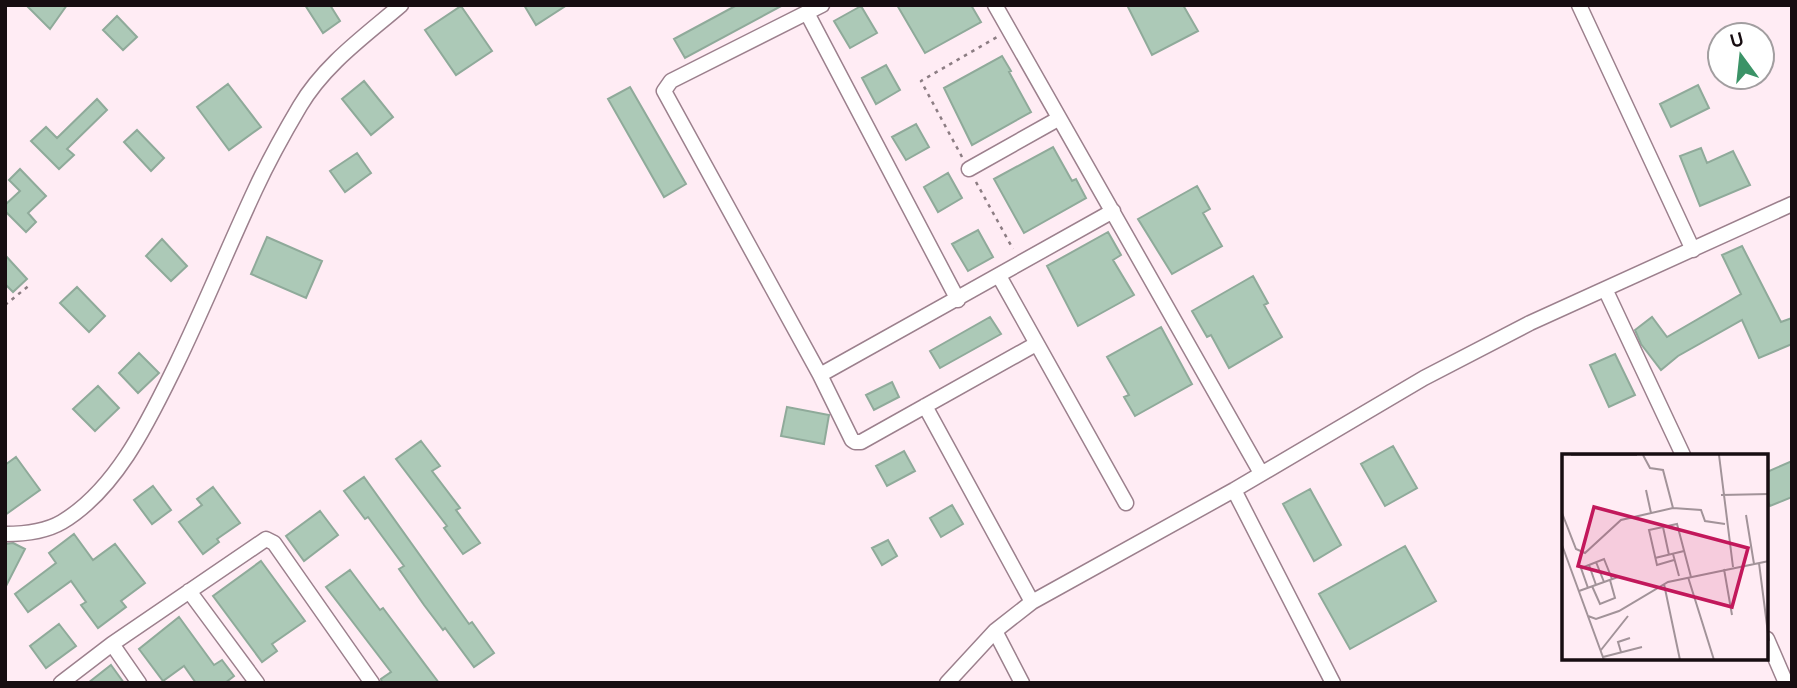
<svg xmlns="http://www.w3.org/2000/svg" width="1797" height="688" viewBox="0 0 1797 688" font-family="Overpass,sans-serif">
  <rect width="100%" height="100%" fill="#ffecf4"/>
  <!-- building -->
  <path fill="#acc9b7" stroke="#8faa9a" stroke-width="2" d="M26,5H67L50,29Z
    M305,5H330L340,21L323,33Z
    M524,5H567L536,25Z
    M737,5H783L685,58L674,39Z
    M897,5H971L981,22L925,53Z
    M1127,5H1183L1198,31L1152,55Z
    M461,6L492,51L456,75L425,30Z
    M861,6L877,33L850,48L834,21Z
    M117,16L137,37L123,50L103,30Z
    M1002,56L1011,71L1009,72L1031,112L972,145L944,88Z
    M886,65L900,90L876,104L862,78Z
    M364,81L393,117L371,135L342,99Z
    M228,84L261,127L229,150L197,107Z
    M1698,85L1709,108L1671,127L1660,104Z
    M630,87L686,184L664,197L608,99Z
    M97,99L107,110L67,149L74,155L59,169L31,141L46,127L57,138Z
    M916,124L929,147L906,160L892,137Z
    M137,130L164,158L151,171L124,142Z
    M1053,147L1072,181L1076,179L1086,198L1024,233L994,179Z
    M1701,148L1707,163L1733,151L1750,185L1700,206L1680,156Z
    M357,153L371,173L345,192L330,171Z
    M20,169L46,196L28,213L36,222L26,232L5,211V205L20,191L9,180Z
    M948,173L962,198L938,212L924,187Z
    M1197,186L1210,209L1203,213L1222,246L1172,274L1138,219Z
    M978,230L993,257L968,271L952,244Z
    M1108,232L1121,255L1113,260L1134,295L1078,326L1047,266Z
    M267,237L322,261L306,298L251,274Z
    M162,239L187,266L171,281L146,256Z
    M1742,246L1781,322L1792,318V344L1759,358L1742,320L1678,356L1661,370L1641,344L1635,330L1652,317L1667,337L1741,294L1722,255Z
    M5,255L27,279L13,292L5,284Z
    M1253,276L1268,303L1264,305L1282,337L1229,368L1211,335L1207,337L1192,311Z
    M77,287L105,316L89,332L60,303Z
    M990,317L1001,334L940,368L930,351Z
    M1161,327L1192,384L1135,416L1124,397L1129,395L1107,357Z
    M139,353L159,373L138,393L119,373Z
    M1615,354L1635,395L1609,407L1590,365Z
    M892,382L899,397L874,410L866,395Z
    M98,386L119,408L95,431L73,409Z
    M787,407L829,415L824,444L781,436Z
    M421,441L440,466L432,471L460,508L456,510L480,543L463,554L444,528L447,526L396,459Z
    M1393,446L1417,488L1385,506L1361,464Z
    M904,451L915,471L887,486L876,466Z
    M16,457L40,490L5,515V465Z
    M1792,461V497L1770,506L1767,500V472Z
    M364,477L469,624L472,622L494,653L474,667L445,628L443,630L424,605L399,569L404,566L368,517L365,519L344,491Z
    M153,486L171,510L152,524L134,500Z
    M213,487L240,523L217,539L219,542L203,554L179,522L202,505L197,499Z
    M1310,489L1341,545L1314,561L1283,504Z
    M952,505L963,524L941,537L930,518Z
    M320,511L338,535L304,561L286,536Z
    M74,534L93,560L115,544L145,583L121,601L126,607L98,628L81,605L86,602L71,581L28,612L15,594L56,563L49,553Z
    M888,540L897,556L882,565L872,548Z
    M13,543L25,549L5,588V544Z
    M1405,546L1436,601L1350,649L1319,594Z
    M261,561L305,621L272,644L277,651L262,662L213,596Z
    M350,570L380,610L383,608L439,683H382L381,679L391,672L326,587Z
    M179,617L214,665L222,660L234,676L225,683H196L184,666L163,681L139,649Z
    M59,624L76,646L46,668L30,646Z
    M111,665L124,683H88Z"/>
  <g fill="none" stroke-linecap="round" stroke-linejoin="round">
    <defs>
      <path id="street" d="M822,5L671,81L664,91L820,375L852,440L855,442H861L1036,344
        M995,5L1261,473
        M1579,5L1693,250
        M807,13L958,300
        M969,169L1058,119
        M999,276L1126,503
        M1606,291L1683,455
        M820,375L1113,211
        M925,406L1032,602
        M1234,490L1333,683
        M5,534C25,534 45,532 62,522C117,489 149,420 176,365C204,307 228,248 255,190C268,162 284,133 300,106C325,64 365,36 401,5
        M189,591L257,683
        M995,631L1022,683
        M1767,639L1786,683
        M112,644L139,683
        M61,683L112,644L266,539L274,543L372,683
        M947,683L995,631L1032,602L1234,490L1424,378L1530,323L1792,204"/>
    </defs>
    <!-- street casing -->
    <use href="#street" stroke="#9c808d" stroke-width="17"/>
    <!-- path -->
    <path stroke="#8c7d83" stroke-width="2.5" stroke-dasharray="3.5 5" stroke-linecap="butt" d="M962,157L921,81L997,37
      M976,182L1013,249
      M5,305L31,284"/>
    <!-- street -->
    <use href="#street" stroke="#fff" stroke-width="14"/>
  </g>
  <!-- overview -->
  <g transform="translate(1562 454)">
    <rect width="206" height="206" fill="#ffecf4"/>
    <path fill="none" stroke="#a29399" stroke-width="2" d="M9,1H75M157,1L171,113M84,36L89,59M159,41L207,40M111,54L139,56L143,67L163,70M0,59L14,95L23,99L59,66L111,54L101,16L88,14L81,1M184,61L192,110M101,73L107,101M0,91L42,206M111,100L117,122M93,104L122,97M112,106L95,111L87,76L115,70L129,123M34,108L42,128M197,109L207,187M27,111L34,131M162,115L170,161M126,123L152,206M102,130L118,206M30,132L38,150L53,144L48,126M26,134L19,114L27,111L42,105L50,125M17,137L56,123M26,162L34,165L57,157L106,128L207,107M39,196L66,162M59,198L56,188L68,184M41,203L80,193"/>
    <path fill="#c2185b" fill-opacity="0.15" stroke="#c2185b" stroke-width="3.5" d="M32,53L186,94L170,153L16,112Z"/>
    <rect width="206" height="206" fill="none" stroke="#170d11" stroke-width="3.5"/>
  </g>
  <!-- border -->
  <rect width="1797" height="688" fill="none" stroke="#170d11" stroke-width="14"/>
  <!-- north arrow -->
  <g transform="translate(1741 56) rotate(345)"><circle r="33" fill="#ffffff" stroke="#a29ea0" stroke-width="2"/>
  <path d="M0-5L12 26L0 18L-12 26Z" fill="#3b9367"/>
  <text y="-10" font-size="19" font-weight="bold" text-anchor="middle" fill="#170d11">U</text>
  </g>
</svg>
